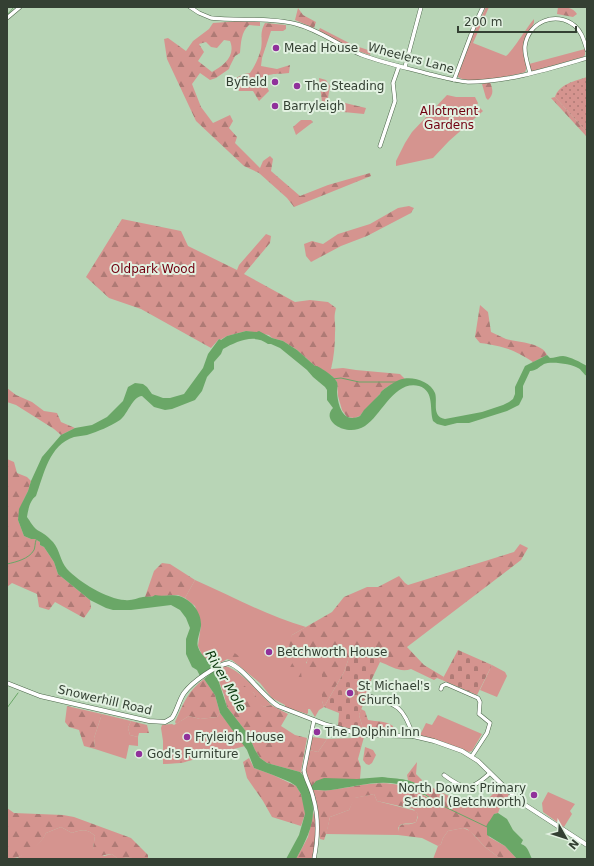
<svg xmlns="http://www.w3.org/2000/svg" width="594" height="866" viewBox="0 0 594 866" font-family="'DejaVu Sans',sans-serif">
  <defs>
    <pattern id="forest-firs" width="22" height="20" patternUnits="userSpaceOnUse"><rect width="22" height="20" fill="#d5948f"/><path d="M5 1l3.5 6h-7zM16 11l3.5 6h-7z" fill="#ae7a75"/></pattern>
    <pattern id="cemetery-stones" width="16" height="16" patternUnits="userSpaceOnUse"><rect width="16" height="16" fill="#d5948f"/><path d="M2 7V4a2 2 0 0 1 4 0v3zM10 15v-3a2 2 0 0 1 4 0v3z" fill="#ae7a75"/></pattern>
    <pattern id="park-dots" width="8" height="8" patternUnits="userSpaceOnUse"><rect width="8" height="8" fill="#d5948f"/><path d="M2 2h.1M6 6h.1" fill="none" stroke="#ae7a75" stroke-width="1.8" stroke-linecap="round"/></pattern>
  </defs>
  <rect width="100%" height="100%" fill="#b8d5b6"/>
  <!-- green -->
  <path fill="#d5948f" d="M486,7H489L473,43L506,56C512,52 527,27 534,19V23C530,31 524,36 523,46C522,55 529,64 525,72C512,76 469,85 458,77V74L469,42Z
    M320,28L353,45L371,51L370,55L352,49L320,32L319,30Z
    M585,49V55L583,57L533,71L531,70L529,64Z
    M447,95L456,97H475L478,103L477,105L483,111L449,141L433,158L396,166V161L405,143L412,132Z
    M195,580C232,596 267,616 306,627L292,635L289,649L295,648L298,644L303,647L304,653L309,657L306,663L322,671V701L324,707L319,710L315,717L310,709H308V713L307,714L285,707V705L272,698L260,683L232,660L227,659L214,666L202,655L198,646L201,625L195,606L185,598Z
    M492,665L505,672L507,676L497,697L480,690Z
    M225,666C239,669 261,694 271,705L264,707L259,704L254,693L238,685L224,695L215,670Z
    M220,713L245,746L181,763L163,764V741L161,728L162,725L172,724L174,725L189,716L200,719L217,717Z
    M102,714L131,721L128,728L130,735L138,737V746L129,745L126,759L95,749L94,738Z
    M438,715L482,734L472,751L469,752L446,743L420,735L426,723L432,725Z
    M312,737L327,739L318,752L309,750Z
    M548,792L575,804L570,811L572,814L564,827L543,812L542,803Z
    M374,794L377,801L416,811L418,815L416,822C410,825 405,822 400,825L398,828V835L326,834L330,817L349,810L354,798Z
    M61,827L72,833C82,830 86,828 95,836L93,848L104,856L112,854L118,859H16C28,851 40,846 46,833Z
    M463,828L470,831L485,847L501,859H433L438,846L441,844L443,838L448,831Z"/>
  <!-- forest -->
  <path fill="url(#forest-firs)" fill-rule="evenodd" d="M558,7C565,7 573,7 577,14L573,17L557,14Z
    M298,8L303,15L316,22L314,28L295,20Z
    M241,21L260,22V26L249,25C241,32 241,43 240,53L235,56L230,66L229,69L216,78L210,80L200,73L192,84L201,107L213,123L230,115L233,121L229,128L237,137L235,143L260,168L263,161L270,156L273,159L271,171L300,196L328,185L370,173L371,176L294,207L287,198L259,173L244,166L196,121L167,59L164,39L168,38L186,51L193,41L209,29L213,23ZM224,40L230,41C236,56 224,65 212,72L198,61L204,52L199,44L206,42L211,47L217,48Z
    M265,23L286,25V29L283,31H271L262,58L261,66L277,69L290,65L289,73C275,75 267,71 258,84L261,87H267L269,91L259,101L253,91H239L234,79L244,74L250,73C255,66 259,57 261,49C263,38 259,34 265,23Z
    M319,78L326,80L330,86L327,104L344,105L345,103L366,108L364,114L323,110Z
    M490,82C493,90 494,94 488,100L486,98L482,84Z
    M555,97L587,132V137L551,98Z
    M301,120H311L313,122L296,135L293,127Z
    M409,206L414,208L411,213L367,236L341,246L311,262L306,256L304,244L312,241L323,244L338,234L370,224L398,208Z
    M122,219L181,231L188,246L237,270L239,265L266,234L271,236L270,243L244,274L295,302L310,300L328,302L336,308C333,320 336,322 335,333C335,345 334,357 331,369L343,368L356,370L400,374L405,379C400,380 387,386 383,390C381,392 380,395 377,397C372,404 365,408 360,416L354,418L347,417L342,410L338,396L337,382L332,376L323,370L315,366L297,350L283,341L272,338L269,335L246,331L227,336L220,340L219,339L211,348L141,309L109,298L86,277Z
    M480,305L488,312L491,332C496,334 501,337 506,339C517,342 543,343 547,355L533,362C514,349 502,346 480,343L475,337Z
    M7,388L16,395L32,402L44,411L57,413L61,422L75,428L61,435L54,429L16,405L7,402Z
    M7,459L14,462L17,473L27,477L31,481L28,491L23,501L18,520L24,536L31,539H35L40,542V545L44,547L54,562L58,574L90,600L91,608L84,618L55,602L49,610L39,607L37,594L12,583L7,587Z
    M520,544L528,548L521,560L407,647L424,665L444,677L442,680L437,678L434,680L411,669C400,673 391,666 380,662L379,657L353,646L344,672L324,707L322,701V671H305L308,657L304,653L303,647L298,645L295,648L289,649L290,639L292,635L332,612L344,597L367,587H378L399,576L405,583L408,585L514,552Z
    M162,563L170,564L195,580L185,598L178,595L145,597L154,571Z
    M229,651C237,653 242,657 239,665L232,660L227,659L214,666L210,661L212,655L218,653L224,654Z
    M295,659L298,661L301,672L302,680L296,683C286,675 288,669 295,659Z
    M204,679L215,695L220,713L217,717L200,719L189,716L176,724L175,722C184,703 187,692 204,679Z
    M242,684L254,693L260,704L264,707L271,705L288,714L281,726L295,735L307,738L301,771L303,774L300,772L267,763L260,758L255,750L248,734L227,707L224,695L238,685Z
    M67,706L102,714L94,738L95,749L84,746L79,730L69,727L65,722Z
    M361,709L365,711L368,720C378,722 383,720 393,726V732L392,733L364,732L359,715Z
    M131,721L147,725L149,733H139L138,737L130,735L128,728Z
    M356,735L364,737L358,759L361,767L360,779H343L311,787L305,772L309,750L318,752L327,739L355,738Z
    M365,747L373,750L376,755L372,763L369,765L366,764L363,760Z
    M163,748L171,750L176,755L182,756L186,762L163,764Z
    M249,758L254,768L273,775L296,786L301,794L304,805L305,814L301,826L272,817L263,801L247,778L243,762Z
    M417,762L416,774L422,780L421,782L451,797L467,802L475,807L481,806L500,787L509,795L501,805L498,813L494,814L489,837L505,846L517,859H501L485,847L475,836L467,829L463,828L448,831L443,838L441,844L438,846L422,838L398,835C398,818 406,828 416,822L418,817L417,813L413,809L377,801L374,794L355,798L349,810L330,817L327,831L324,840L320,839L312,790C319,790 325,791 331,790C354,787 376,780 399,785C412,787 424,796 436,802L425,794V791L417,784L408,780L407,775Z
    M7,808L14,813L63,815L74,817L131,838L148,855V859C138,859 128,856 118,859L112,854L97,856L93,848L95,836C86,828 82,830 72,833L61,827L46,833C40,847 22,860 7,858Z
    M314,811L317,838L313,859H296L308,837Z"/>
  <!-- cemetery -->
  <path fill="url(#cemetery-stones)" d="M353,646L379,657L380,662L369,685L370,687L359,715L364,732L338,726L339,713L324,707L344,672Z
    M458,650L492,665L477,695L442,680Z"/>
  <!-- park -->
  <path fill="url(#park-dots)" d="M587,77V132L555,97C559,84 575,81 587,77Z"/>
  <!-- water -->
  <path fill="#6aa767" d="M246,331L257,332L259,331L272,338L283,341L297,350L315,366H317C324,370 333,375 337,382C338,385 337,389 337,392C338,406 343,424 360,416L364,410L380,394L381,392C383,389 396,381 399,380C411,375 430,381 435,393C438,401 431,417 445,419L482,412L503,405L509,402L513,399L515,394V387L525,366L547,355L550,358C554,358 559,356 563,356C571,357 580,362 587,366V376C583,374 582,370 578,368C572,364 551,361 544,364C539,367 536,371 530,371L523,386V397L519,405L507,411L469,423H457L445,426L437,424L433,421C429,410 435,391 419,386C394,380 382,415 365,426C347,438 320,421 333,408L327,400V390L325,387L313,377L307,370L280,348L271,344H268C254,333 236,342 223,349L221,354L214,362V369L207,377L202,391L195,400L172,409L165,410L154,407L142,396C132,397 128,414 120,420C109,427 99,431 87,435C83,436 78,436 74,437C49,445 44,474 36,496C30,500 28,510 27,517C30,521 34,529 39,531C47,536 46,535 53,542C60,550 60,561 67,569C79,582 107,599 125,600C132,601 137,598 143,597C148,596 151,598 155,595C163,597 172,594 179,596C192,600 202,613 201,626C200,633 196,641 198,647C201,656 209,660 214,666L200,676L197,670L192,667L186,654V639L190,628L186,618L180,610L171,605L131,610H113L106,608L90,600L58,574L54,562L44,547L40,545V542L35,539H31L24,536L18,520L19,509L28,491L31,481L42,457L61,435L75,428L92,425L107,417L123,401L128,387L135,383L143,384L147,387L152,394L163,398H170L184,394L203,368L208,354L219,339L221,340L227,336Z
    M215,670L227,707L248,734L255,750L260,758L267,763L300,772C305,776 306,783 309,789C319,816 309,835 296,859H286L299,835L305,814L301,794L296,786L290,782L273,775L254,768L247,750L220,713L215,695L204,679Z
    M382,777C397,779 416,778 425,791V794L424,795C416,791 408,786 398,784C375,780 354,787 331,790C325,791 319,790 312,790L311,787L316,781L324,778L357,779Z
    M498,813L507,819L513,830L523,840L521,844C528,846 529,853 532,859H517L505,846L487,835V825L494,814Z"/>
  <g fill="none" stroke-linecap="round" stroke-linejoin="round">
    <!-- stream -->
    <path stroke="#6aa767" stroke-width="1" d="M7,15L14,7
      M332,379L341,378L359,382H397
      M7,564C16,562 29,559 34,550C35,548 35,543 36,540
      M7,708L18,693
      M424,794L443,806L487,827"/>
    <defs>
      <path id="minor" d="M190,7L199,13L211,18C238,21 270,17 296,24C320,30 339,46 362,55C384,63 407,68 429,74C442,77 455,81 468,82C508,82 549,69 587,58
        M7,18L20,7
        M405,67L421,7
        M530,73C528,65 524,54 525,46C528,22 556,10 575,26C582,32 584,41 587,50
        M454,80L475,24L483,7
        M380,146L395,101L393,83L399,66
        M441,689L442,686L446,684L478,698L480,702L479,714L490,723L487,733L472,756
        M369,696C397,704 404,707 413,736
        M314,720L304,770C305,779 311,787 313,797C319,817 318,839 314,859
        M444,775C465,791 471,791 490,773"/>
      <path id="tertiary" d="M7,683L40,696L149,721L165,722L172,718C177,711 179,700 184,693C192,682 216,665 229,663C244,668 262,696 278,706L327,725L356,733L367,735L413,736L434,741L462,751L478,761L519,801L587,845"/>
    </defs>
    <!-- minor casing -->
    <use href="#minor" stroke="#4d674b" stroke-width="4.5"/>
    <!-- tertiary casing -->
    <use href="#tertiary" stroke="#4d674b" stroke-width="5"/>
    <!-- minor -->
    <use href="#minor" stroke="#fff" stroke-width="3.5"/>
    <!-- tertiary -->
    <use href="#tertiary" stroke="#fff" stroke-width="4"/>
  </g>
  <!-- markers -->
  <g fill="#90319b" stroke="#e2f1e1" stroke-width="1.5">
    <circle cx="276" cy="48" r="4"/>
    <circle cx="275" cy="82" r="4"/>
    <circle cx="297" cy="86" r="4"/>
    <circle cx="275" cy="106" r="4"/>
    <circle cx="269" cy="652" r="4"/>
    <circle cx="350" cy="693" r="4"/>
    <circle cx="317" cy="732" r="4"/>
    <circle cx="187" cy="737" r="4"/>
    <circle cx="139" cy="754" r="4"/>
    <circle cx="534" cy="795" r="4"/>
  </g>
  <g text-anchor="middle" dominant-baseline="central" stroke-width="4" stroke-linejoin="round" paint-order="stroke">
    <!-- poi labels -->
    <g font-size="12" fill="#344033" stroke="#e2f1e1" text-anchor="start">
      <text x="284" y="48">Mead House</text>
      <text x="267" y="82" text-anchor="end">Byfield</text>
      <text x="305" y="86">The Steading</text>
      <text x="283" y="106">Barryleigh</text>
      <text x="277" y="652">Betchworth House</text>
      <text x="358" y="686">St Michael's<tspan x="358" dy="14">Church</tspan></text>
      <text x="325" y="732">The Dolphin Inn</text>
      <text x="195" y="737">Fryleigh House</text>
      <text x="147" y="754">God's Furniture</text>
      <text x="526" y="788" text-anchor="end">North Downs Primary<tspan x="526" dy="14">School (Betchworth)</tspan></text>
    </g>
    <!-- street labels -->
    <g font-size="12" fill="#344033" stroke="#e2f1e1">
      <text transform="translate(411 58) rotate(15)">Wheelers Lane</text>
      <text transform="translate(105 700) rotate(13)">Snowerhill Road</text>
    </g>
    <!-- park labels -->
    <g font-size="12" fill="#710010" stroke="#e2f1e1">
      <text x="449" y="111">Allotment<tspan x="449" dy="14">Gardens</tspan></text>
      <text x="153" y="269">Oldpark Wood</text>
    </g>
    <!-- water labels -->
    <g font-size="13" font-style="italic" fill="#09360b" stroke="#e2f1e1">
      <text transform="translate(226 681) rotate(60)">River Mole</text>
    </g>
  </g>
  <!-- border -->
  <rect width="594" height="866" fill="none" stroke="#344033" stroke-width="16"/>
  <!-- north arrow -->
  <g transform="translate(566 838) rotate(129)" stroke="#e2f1e1" stroke-width="3" paint-order="stroke">
  <path d="M0-3L7 15L0 10L-7 15Z" fill="#344033"/>
  <text y="-6" font-size="11" font-weight="bold" text-anchor="middle" fill="#344033">N</text>
  </g>
  <!-- scale -->
  <path d="M458 26v6h118v-6" fill="none" stroke="#344033" stroke-width="2"/>
  <text x="464" y="26" font-size="12" fill="#344033" stroke="#e2f1e1" stroke-width="3" paint-order="stroke">200 m</text>
</svg>
